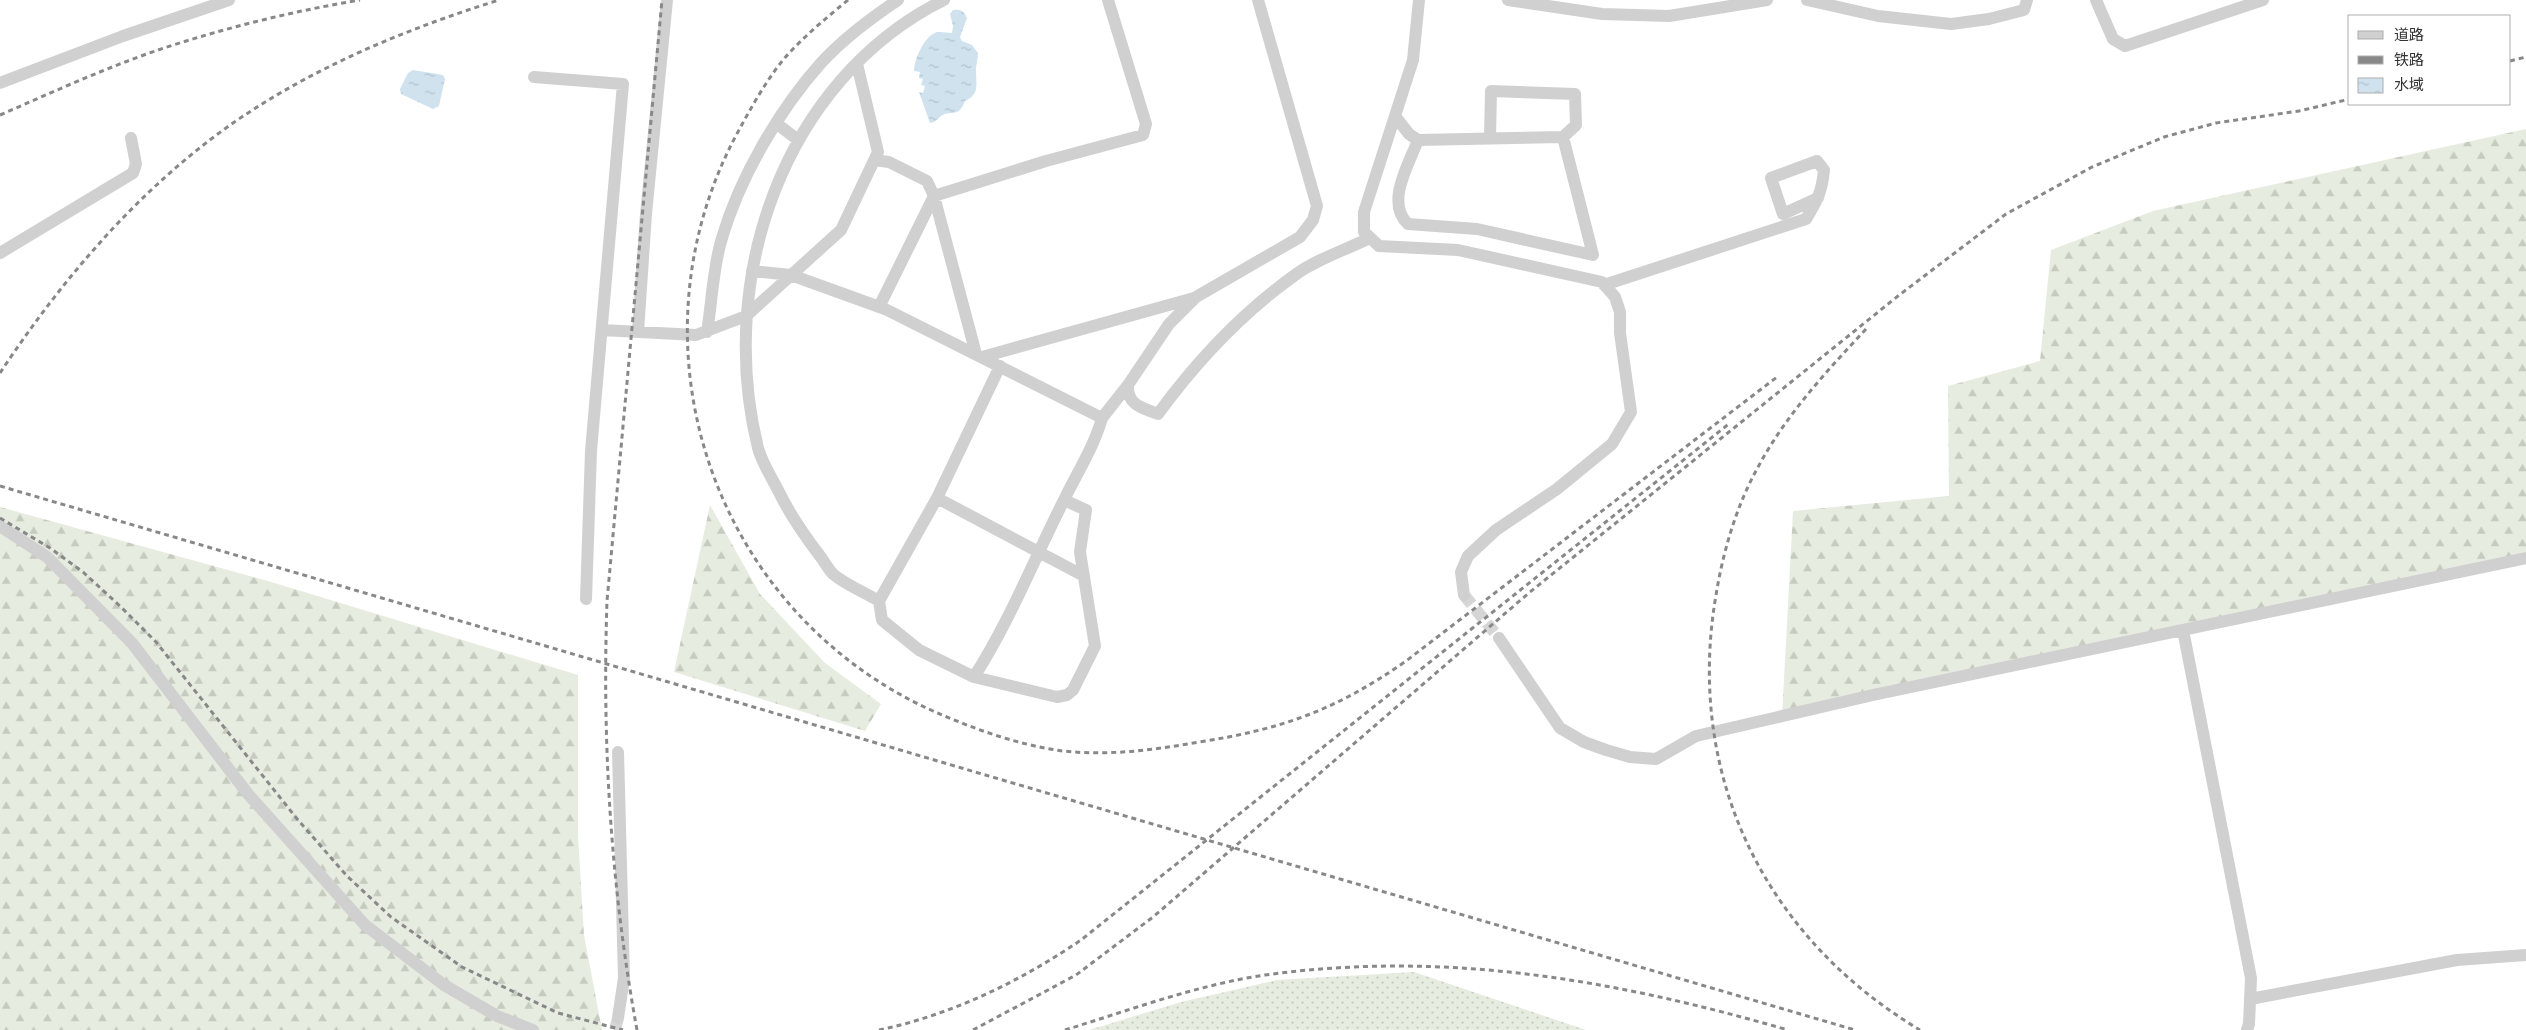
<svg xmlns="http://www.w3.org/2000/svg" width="2526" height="1030" viewBox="0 0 2526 1030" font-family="'Sofia Sans Condensed','Noto Sans SC',sans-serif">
  <defs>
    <pattern id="grass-dots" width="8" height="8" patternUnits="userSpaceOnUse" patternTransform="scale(1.25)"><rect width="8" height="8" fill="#e6ecdf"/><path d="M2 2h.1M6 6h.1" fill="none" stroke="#c6cbc0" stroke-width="1.8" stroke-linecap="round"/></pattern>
    <pattern id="forest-firs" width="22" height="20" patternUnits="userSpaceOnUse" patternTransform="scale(1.25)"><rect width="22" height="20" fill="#e6ecdf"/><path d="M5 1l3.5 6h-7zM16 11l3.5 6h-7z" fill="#c6cbc0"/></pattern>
    <pattern id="water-ripples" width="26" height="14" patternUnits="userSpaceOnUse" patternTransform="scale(1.25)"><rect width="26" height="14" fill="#cfe2ee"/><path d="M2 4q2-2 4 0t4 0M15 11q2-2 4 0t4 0" fill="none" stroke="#b2c2cd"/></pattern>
  </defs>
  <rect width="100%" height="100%" fill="#fff"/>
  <!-- grass -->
  <path fill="url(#grass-dots)" d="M1414,972L1586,1030H1089L1181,1002L1277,980Z"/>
  <!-- forest -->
  <path fill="url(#forest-firs)" d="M2526,129V561L1782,717L1793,511L1949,496L1948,386L2040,361L2051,250L2153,211Z
    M710,505L760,594L825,663L881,704L865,731L674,672Z
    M0,507L268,581L578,675V836L584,935L602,1030H0Z"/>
  <!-- water -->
  <path fill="url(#water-ripples)" d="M953,10C961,9 964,11 967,18L960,37L962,41L972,45L978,53C978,59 976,64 976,69C976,84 980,94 965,101C958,119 952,109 941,116C937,119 936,122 930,123L919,92L923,93L925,86L921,85L923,79L919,78L920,72L914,71C914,60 924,37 935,33C940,31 946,33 952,33L953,26L950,14Z
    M413,70L443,75L445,79L439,106L433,109L401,94L400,89L408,73Z"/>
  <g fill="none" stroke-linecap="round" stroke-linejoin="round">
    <!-- minor-tunnel -->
    <path stroke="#d6d6d6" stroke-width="12" stroke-dasharray="12 6" stroke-linecap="butt" d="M1464,595L1499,638
      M615,1030L618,1018"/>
    <!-- minor -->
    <path stroke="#d0d0d0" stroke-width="12" d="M944,0C783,80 716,279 758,448C762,463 772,478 779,492C790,515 804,535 820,556C824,561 828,569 833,574C846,585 864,592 879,601L882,620L919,650L974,677C1010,621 1034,559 1064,500C1077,473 1094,447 1102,418
      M1258,0L1317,206L1313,220L1300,237L1196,297L1169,324L1128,385C1127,405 1142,408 1158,414C1196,362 1242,313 1295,275C1315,260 1347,249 1370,238
      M1419,0L1413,60L1364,212V232L1379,246L1458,250L1602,282L1615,297L1620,312V333L1631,412L1612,444L1557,489L1496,530L1468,556L1461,572L1464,595
      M1508,0L1602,14L1669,16L1767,0
      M1807,0L1878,16L1951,24L1989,19L2024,10L2027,0
      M2096,0L2113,39L2125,46L2263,0
      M534,77L623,84L591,451L586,599
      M0,83L123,36L229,0
      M1395,116L1409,134L1418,140L1563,137L1576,125L1575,94L1491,91L1490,138
      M776,123L798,140
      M1418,140C1409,164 1385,203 1408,224L1477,229L1593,255L1563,137
      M874,160L889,162L927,181L934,196L879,307
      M0,253L133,173L136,164L131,138
      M752,271L791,275L885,309L1102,418L1128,385
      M1604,285L1806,219C1817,201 1822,192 1824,170L1817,161L1771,178L1783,214L1818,198
      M602,330L696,335L746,316L841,230L878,152L857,64
      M638,332L646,214L667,0
      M707,332C712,302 713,266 722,238C740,177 779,110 821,63C843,39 871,18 898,0
      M976,354L934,196L1046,161L1143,135L1146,124L1108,0
      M982,357L1194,298
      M937,498L1084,576
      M0,526L47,557L132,643L248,794L365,925L444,985L497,1016L533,1030
      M879,601L937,498L1000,366
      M2183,630L2251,978L2249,1024L2247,1030
      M1499,638L1560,728L1584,742L1606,750L1630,757L1656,759L1696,736L1873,695L2526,558
      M974,677L1057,697L1067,695L1073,690L1095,646L1080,552L1086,510L1064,500
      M2250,999L2457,960L2526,955
      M618,1018L624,978L618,752"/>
    <!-- rail -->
    <path stroke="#888" stroke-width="3" stroke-dasharray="5 4" stroke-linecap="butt" d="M848,0C825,19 802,38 783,60C766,81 752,106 739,130C622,342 711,611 933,711C974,729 1018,745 1063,751C1109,756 1154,750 1199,742C1283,729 1336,710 1406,661L1777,377
      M2510,61L2526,57
      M0,115C60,89 120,61 183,42C241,24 300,10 360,0
      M1866,329C1825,373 1785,416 1757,469C1736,507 1723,552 1716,595C1685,774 1764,937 1920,1030
      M0,373C63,278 139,189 233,123C314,67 406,29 499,0
      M0,486L1855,1030
      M0,518L50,548L83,572L121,607L156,642L298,820L347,876L391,917L462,967L558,1013L623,1030
      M637,1030C611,888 602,745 607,601L662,0
      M879,1030C951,1015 1021,981 1081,940L1730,423
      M973,1030L1076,975L1153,917L1530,592L1898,296L2006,214L2092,167L2164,137L2216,123L2299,111L2350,99
      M1065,1030C1130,1010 1197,985 1265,975C1446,950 1615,980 1788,1030"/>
  </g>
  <!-- legend -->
  <rect x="2348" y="15" width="162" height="90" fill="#ffffff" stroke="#adadad"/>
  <rect x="2358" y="31" width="25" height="8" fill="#d0d0d0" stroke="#adadad"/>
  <text x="2394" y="40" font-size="15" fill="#333333">道路</text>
  <rect x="2358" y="56" width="25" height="8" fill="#888888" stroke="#adadad"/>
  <text x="2394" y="65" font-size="15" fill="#333333">铁路</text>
  <rect x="2358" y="78" width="25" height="15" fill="url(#water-ripples)" stroke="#adadad"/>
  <text x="2394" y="90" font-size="15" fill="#333333">水域</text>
</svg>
